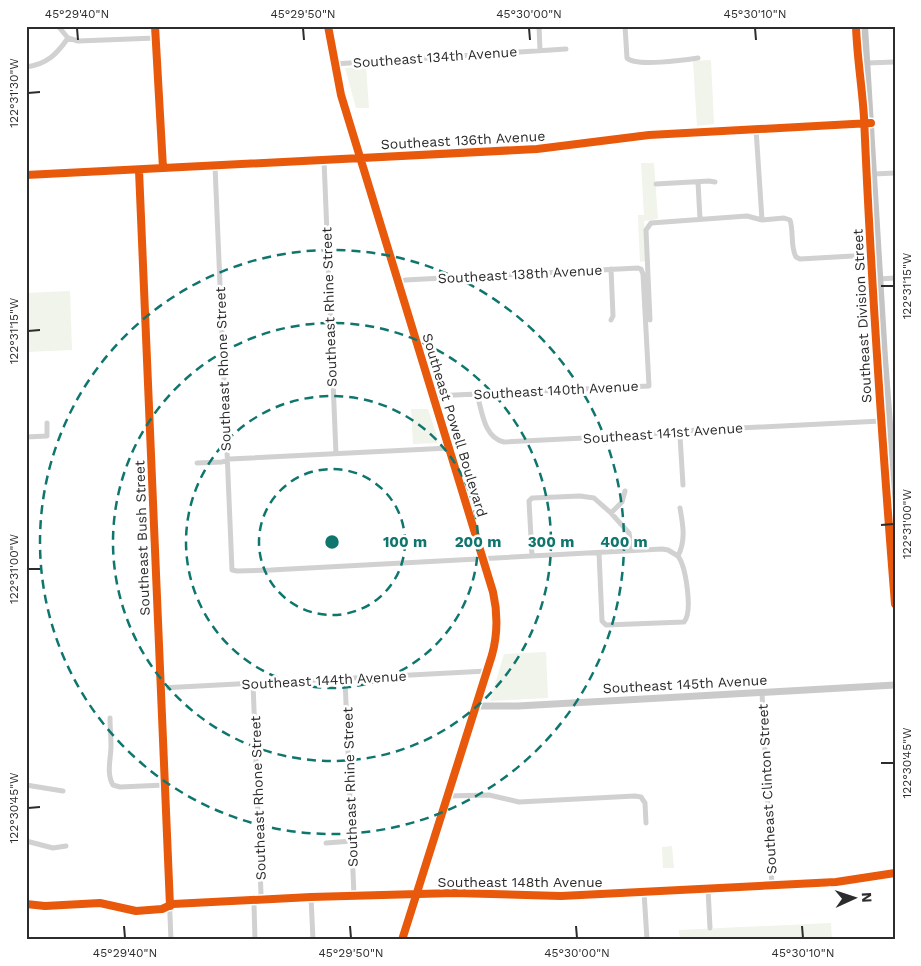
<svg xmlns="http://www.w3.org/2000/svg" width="921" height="966" viewBox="0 0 921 966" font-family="'Work Sans',sans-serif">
  <rect width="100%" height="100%" fill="#fff"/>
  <!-- green -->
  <path fill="#f0f4ea" d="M711,60L714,124L697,126L693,61Z
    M366,67L369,108H356L345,68Z
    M641,163H654L658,219L644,221L646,261L640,262L638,215H644Z
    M70,291L72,350L26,352V293Z
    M411,409H428L438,439L437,443L413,444Z
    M546,652L548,698L490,701L504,654Z
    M672,846L674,868H663L662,847Z
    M831,923L832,940H680L679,930Z"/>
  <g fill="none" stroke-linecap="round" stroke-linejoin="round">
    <!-- street -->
    <path stroke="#d1d1d1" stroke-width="5" d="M58,26L68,38L78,41L156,38
      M155,26L163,168
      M539,26L540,50
      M625,26L627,58C635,67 685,60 698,58
      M866,63L895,62
      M334,64L566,49
      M26,67C47,64 57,54 68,38
      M756,129L762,220
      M324,160L336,454
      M215,166L232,570L237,571L271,570L662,549L668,550L678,556
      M139,170L171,940
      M874,174L895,173
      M698,182L700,219
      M656,184L709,181L715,182
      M611,269L613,316L611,320
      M878,279L895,278
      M399,282L405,280L638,268L641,269L643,274L649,386L433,396
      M650,320L646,230L651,223L747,216L762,220L784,218L790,220C794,232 790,246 796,257L800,259L871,255
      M477,394C482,411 484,438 504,442L625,436L681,431L881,421
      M681,431L680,436L683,485
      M26,437L47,436V423
      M197,463L222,462L230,459L449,448
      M611,513L622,502L625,491
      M599,553L602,621L606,625L684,622C693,612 686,567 678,556C686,540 683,525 680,508
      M532,556L529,501L532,498L580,496L594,498L611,513L629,533L632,551
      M345,679L354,896
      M253,683L261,894L254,904L255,940
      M161,688L487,671
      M762,693L772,886
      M110,718C110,727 111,737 111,746C111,758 106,773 113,785L120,787L165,785
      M26,785L63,791
      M448,796L489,795L519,802L635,796L641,797L645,803L646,823
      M26,841L53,848L66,846
      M326,843L352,841
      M708,889L710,928
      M644,892L647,940
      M311,897L313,940
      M26,904L45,906L100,903L136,911L162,909L173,904L311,897L417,895"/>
    <!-- secondary -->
    <path stroke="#cacaca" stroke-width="7" d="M26,175L537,149L649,135L868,124
      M476,706H518L895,685
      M417,895L468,893L561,896L836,882L895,873"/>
    <!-- primary -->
    <path stroke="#c4c4c4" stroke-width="8" d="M328,26L341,95L493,592C498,614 498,633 492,655L402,940
      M856,26C857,57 862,86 864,117C871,279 882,441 895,604
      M864,26L884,358L895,503"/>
    <defs>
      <path id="cycleway" d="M155,26L163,168
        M328,26L341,95L493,592C498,614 498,633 492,655L402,940
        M856,26C857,57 862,86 864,117C871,279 882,441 895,604
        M139,170L170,906
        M26,175L537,149L649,135L871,123
        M26,904L45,906L100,903L136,911L162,909L173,904L311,897L454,893L561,896L836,882L895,873"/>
    </defs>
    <!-- cycleway casing -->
    <use href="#cycleway" stroke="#fff" stroke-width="11"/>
    <!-- cycleway -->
    <use href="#cycleway" stroke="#e8590c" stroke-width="8"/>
  </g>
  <!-- ticks -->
  <path fill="none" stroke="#2c2c2c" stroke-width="2" d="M77,28L78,40M303,28L304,40M529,28L530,40M755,28L756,40M28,93L40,92M881,286H894M28,331L40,330M881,525L894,524M28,569H40M881,763H894M28,808L40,807M124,926L125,938M350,926L351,938M576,926L577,938M802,926L803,938"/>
  <!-- distance rings -->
  <g fill="none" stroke="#0f766e" stroke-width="2.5" stroke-dasharray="9 6">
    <circle cx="332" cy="542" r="73"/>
    <circle cx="332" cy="542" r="146"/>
    <circle cx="332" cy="542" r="219"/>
    <circle cx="332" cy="542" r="292"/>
  </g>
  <g text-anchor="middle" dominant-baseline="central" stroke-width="5" stroke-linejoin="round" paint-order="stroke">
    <!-- street labels -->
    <g font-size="14" fill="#2c2c2c" stroke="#fff">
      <text transform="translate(435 57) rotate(-4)">Southeast 134th Avenue</text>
      <text transform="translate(463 140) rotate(-3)">Southeast 136th Avenue</text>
      <text transform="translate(520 274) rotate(-3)">Southeast 138th Avenue</text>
      <text transform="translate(329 307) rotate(-92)">Southeast Rhine Street</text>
      <text transform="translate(862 316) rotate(-93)">Southeast Division Street</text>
      <text transform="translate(223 369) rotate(-92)">Southeast Rhone Street</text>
      <text transform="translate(556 390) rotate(-3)">Southeast 140th Avenue</text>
      <text transform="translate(455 425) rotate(73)">Southeast Powell Boulevard</text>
      <text transform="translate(663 433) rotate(-4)">Southeast 141st Avenue</text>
      <text transform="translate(142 538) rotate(-92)">Southeast Bush Street</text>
      <text transform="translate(324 680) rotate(-3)">Southeast 144th Avenue</text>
      <text transform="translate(685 684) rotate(-3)">Southeast 145th Avenue</text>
      <text transform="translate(350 787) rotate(-92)">Southeast Rhine Street</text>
      <text transform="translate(767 789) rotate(-93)">Southeast Clinton Street</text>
      <text transform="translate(258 798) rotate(-92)">Southeast Rhone Street</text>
      <text x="520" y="882">Southeast 148th Avenue</text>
    </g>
  </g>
  <circle cx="332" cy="542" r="8" fill="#0f766e" stroke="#fff" stroke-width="2.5"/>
  <g font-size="15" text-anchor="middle" font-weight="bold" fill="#0f766e" stroke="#fff" stroke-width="5" stroke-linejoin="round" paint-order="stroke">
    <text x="405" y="547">100 m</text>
    <text x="478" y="547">200 m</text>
    <text x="551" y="547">300 m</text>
    <text x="624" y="547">400 m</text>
  </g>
  <!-- border -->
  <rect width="921" height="966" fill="none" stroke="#ffffff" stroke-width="55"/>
  <!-- north arrow -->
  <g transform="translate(854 898) rotate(87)" stroke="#ffffff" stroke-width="4" paint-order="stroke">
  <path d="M0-4L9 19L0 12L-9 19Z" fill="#2c2c2c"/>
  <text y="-8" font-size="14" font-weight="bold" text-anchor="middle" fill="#2c2c2c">N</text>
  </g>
  <rect x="28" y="28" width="866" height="910" fill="none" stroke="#2c2c2c" stroke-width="2"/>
  <g font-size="12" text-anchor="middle" fill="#2c2c2c">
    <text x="77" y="18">45°29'40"N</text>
    <text x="303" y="18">45°29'50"N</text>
    <text x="529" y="18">45°30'00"N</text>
    <text x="755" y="18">45°30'10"N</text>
    <text transform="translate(14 93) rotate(-90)" y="4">122°31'30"W</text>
    <text transform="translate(907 286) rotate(-90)" y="4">122°31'15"W</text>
    <text transform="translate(14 331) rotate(-90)" y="4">122°31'15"W</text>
    <text transform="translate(907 524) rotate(-90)" y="4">122°31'00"W</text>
    <text transform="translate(14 569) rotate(-90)" y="4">122°31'00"W</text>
    <text transform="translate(907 763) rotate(-90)" y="4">122°30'45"W</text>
    <text transform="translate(14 808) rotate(-90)" y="4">122°30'45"W</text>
    <text x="125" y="957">45°29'40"N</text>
    <text x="351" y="957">45°29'50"N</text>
    <text x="577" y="957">45°30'00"N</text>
    <text x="803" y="957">45°30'10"N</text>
  </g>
</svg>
